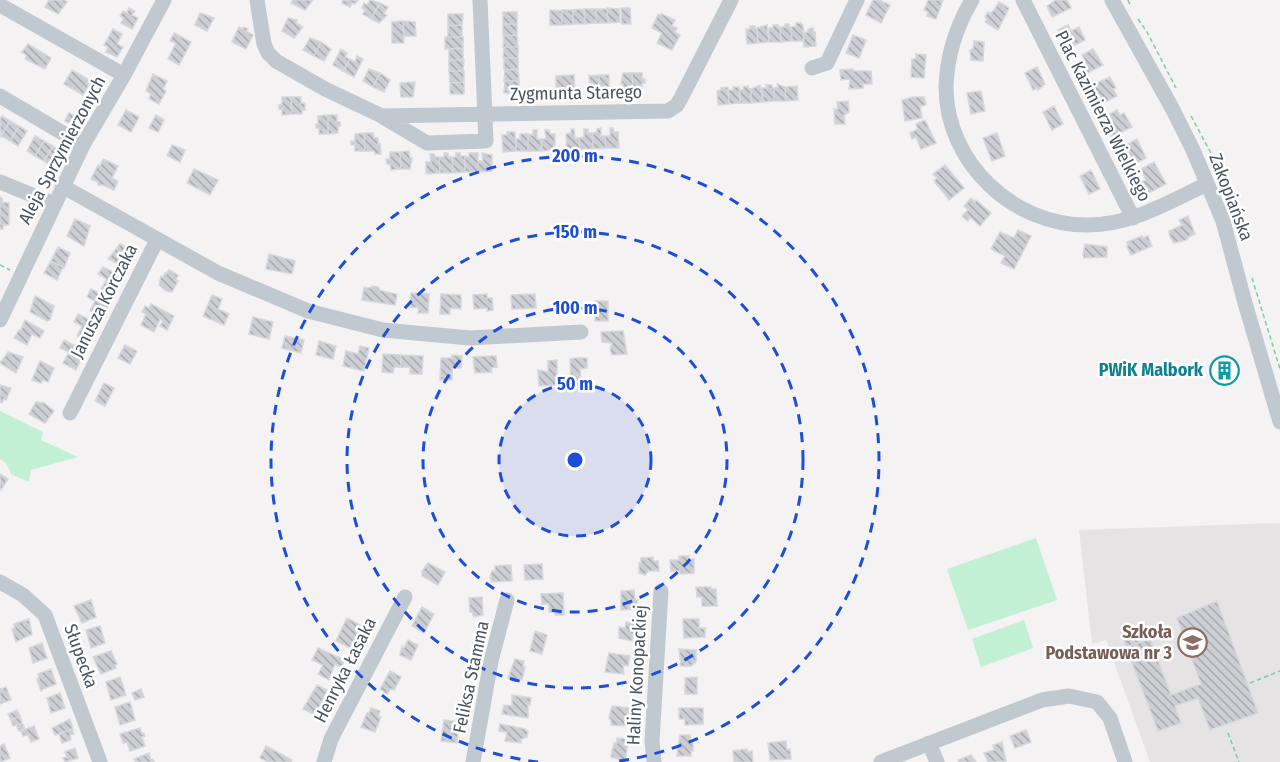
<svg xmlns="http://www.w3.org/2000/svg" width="1280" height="762" viewBox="0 0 1280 762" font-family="'Fira Sans Condensed',sans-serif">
  <defs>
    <pattern id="building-back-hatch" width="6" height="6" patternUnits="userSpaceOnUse" patternTransform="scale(1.5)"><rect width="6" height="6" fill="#ccced4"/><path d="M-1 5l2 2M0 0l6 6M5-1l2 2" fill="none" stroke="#a8aaaf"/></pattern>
  </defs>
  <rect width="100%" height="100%" fill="#f4f2f2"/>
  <!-- education -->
  <path fill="#e5e3e4" d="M1280,523V762H1150L1106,640L1092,644L1079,530Z"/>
  <!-- grass -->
  <path fill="#c2f0d5" d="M0,411L43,432L41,440L78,457L31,470L29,482L11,474L6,463L0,459Z
    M1036,538L1057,600L968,630L947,569Z
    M1024,620L1033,648L981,667L972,639Z"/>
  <!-- building -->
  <path fill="url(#building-back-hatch)" stroke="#d6d8dd" stroke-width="1.5" d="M49,0H64L67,2L58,14L45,7Z
    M293,0H313L305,10L291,3Z
    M343,0H358L355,4L352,3L350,7L342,3Z
    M370,0L380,3L371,19L363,14L365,10L362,8L364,3L367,5Z
    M873,0H879L890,5L881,23L866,15Z
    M928,0H943L936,19L927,16L928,12L924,10Z
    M1056,0H1067L1071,8L1052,17L1047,6Z
    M999,2L1009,8L998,30L985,22L987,19L985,17L988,12L990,14L994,10Z
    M380,3L388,7L384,14L387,15L379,23L371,19Z
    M129,8L135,11L132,15L138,18L132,29L121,23L124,18L120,16L123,11L127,13Z
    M607,8L619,9L620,22L608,23Z
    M621,8H630L631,24H622Z
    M580,9L584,10L585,24H573V10Z
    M584,9H596V23L585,24Z
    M596,9H607L608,23H596Z
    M550,10L562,11V25H550Z
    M562,10H573V24L562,25Z
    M503,12H517V24H503Z
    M200,13L214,18L207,31L195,25Z
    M448,14H463L462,25L448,26Z
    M662,14L675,20L672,26L677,28L675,32L680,35L672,50L657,43L662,33L652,28L658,15Z
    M288,18L297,20L296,23L303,27L294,38L282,31Z
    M403,21L404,43H392V22Z
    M403,21L415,22L416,36H404Z
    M796,23H801L803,26L804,41H792L791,27L796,26Z
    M503,24H517V35L503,36Z
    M785,24H789V27H791L792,41L781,42L780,27H785Z
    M462,25V37H448V26Z
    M767,25L769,42L758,43L757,28Z
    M773,25H778V27H780L781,42H769V28H773Z
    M1068,25L1071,31L1079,27L1085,40L1067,49L1058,30Z
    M750,26H755V28H757L758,43L747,44L746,29H750Z
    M803,26L804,33L808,32V29L813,28V32H815L816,46L804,47Z
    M239,27L243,29L244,27L248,29L246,31L253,35L246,49L232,42Z
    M113,29L122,34L117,44L123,47L117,57L106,52L108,47L104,45Z
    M174,33L191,42L179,65L168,59L176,43L170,41Z
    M517,35L518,47H503L504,36Z
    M853,35L866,40L859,58L846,53Z
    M445,37H463V48L445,49Z
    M310,38L321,42L314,56L303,50Z
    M974,41L984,42L983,61L971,60L970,50L973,49Z
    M321,42L331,49L324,61L314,56Z
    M28,44L51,58L45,69L25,59L27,56L22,52Z
    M504,47H518V58H503Z
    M463,48V60H449V49Z
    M341,49L347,53L345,57L350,59L343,71L333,65Z
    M1093,49L1103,65L1082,76L1077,65L1085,61L1082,55Z
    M916,54L926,55L924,78L911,77L912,59H916Z
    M357,56L363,59L354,77L343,71L350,59L355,62Z
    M504,58H518V69L504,70Z
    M449,60H464L463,71H449Z
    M1037,67L1045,84L1038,90L1037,88L1033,90L1025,73Z
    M369,69L380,73L373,87L363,81Z
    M518,69L519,81H504L505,70Z
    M853,69V71H871L872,84H863V88L849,89L850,79L841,80L840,70Z
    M72,70L91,81L83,95L64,84Z
    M449,71H464V82L450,83Z
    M380,73L390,80L384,92L373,87Z
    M623,73H632L633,91H623V84H621Z
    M632,73H642V79H645V83H642V91H633Z
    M153,74L167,81L163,89L166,91L159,104L149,99L151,94L146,91Z
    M574,75L575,92L556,93V76Z
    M599,75V91L590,92L589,76Z
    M599,75H609V91H599Z
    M1110,77L1116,88L1113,89L1117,96L1103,103L1098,93L1093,96L1088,87Z
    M505,81H519V93H504Z
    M415,82L413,97H401L400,83Z
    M464,82V94H450V83Z
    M777,84L785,87L786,101H774V88L778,87Z
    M760,85L763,102L751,103V89Z
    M766,85H772V88H774V101L763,102L762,88H767Z
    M748,86L749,89H751V103H740V90L744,89L743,87Z
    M797,86L798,100L786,101L785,87Z
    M728,87L729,104L718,105L717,91L721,90V88Z
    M733,87H739L740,103L729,104L728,90H733Z
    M981,91L985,111L971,114L967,93Z
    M282,97H291L292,114L282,115V109H279V105L282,104Z
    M291,97H301V103H305V110H302V114H292Z
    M913,97H924L926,105L920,106L922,118L905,121L902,100Z
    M848,101L849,112L844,115L845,124H835L834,109H838L837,102Z
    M1054,106L1063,124L1052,130L1043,112Z
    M126,110L139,117L131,132L118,125Z
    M1117,110L1120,115L1124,113L1132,127L1112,137L1105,123L1108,121L1106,116Z
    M69,113L80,118L76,126L65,121Z
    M156,115L164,120L158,132L149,128Z
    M328,115H337V122H340V126H338V133L328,134Z
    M328,115V134H319V128H316V124H318V116Z
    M2,116L10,121L1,136L0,119Z
    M925,120L936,143L921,149L916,137L912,139L910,133L918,129L916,124Z
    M10,121L19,126L10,141L1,136Z
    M19,126L27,131L18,146L10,141Z
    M601,128V136H605L606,148L593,149V133L597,132V129Z
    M610,128H613L614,132H618L619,148H606L605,136H610Z
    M571,129H574L575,138H579L580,149L567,150L566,134L571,133Z
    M584,129H588V133H593V149H580L579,138L584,137Z
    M533,130H537V139H541L542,151H528V134L533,135Z
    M545,130H549L550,134H555V150L542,151L541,139H546Z
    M507,132H515L516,151L503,152L502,135H507Z
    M364,133L365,151H355V145H351V141H355V134Z
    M364,133H373L374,138H378V145L380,144L381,154H375L374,151H365Z
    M997,133L1005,156L992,161L983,138Z
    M520,134H528V151H516V139H520Z
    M35,136L44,141L35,156L27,151Z
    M1137,139L1146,158L1129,167L1123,156L1130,152L1126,145Z
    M44,141L53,146L44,161L35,156Z
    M172,145L185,150L180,162L167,156Z
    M53,146L63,153L55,168L44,161Z
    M409,151L410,158H412L410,169H401L400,152Z
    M390,152H400L401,169L391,170L390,164H387L386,159H390Z
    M444,153H448V157H452L453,173H440L439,157H444Z
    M456,153H460V156H465V172L453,173L452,157H456Z
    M469,153H478V172H465V156L469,157Z
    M482,153L492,155V171L478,172V161H483Z
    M430,154H434L435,157H439L440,173L426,174V162H431Z
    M103,159L118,166L112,178L118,181L114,190L103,185H98V182L91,179L98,165L100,166Z
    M1154,162L1166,184L1143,196L1137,184L1146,180L1141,169Z
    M945,165L964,188L949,200L934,181L937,178L933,174Z
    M194,169L218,180L210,195L187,183Z
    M1091,170L1100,189L1089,194L1080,176Z
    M0,197L2,198V202L9,203V225H3V229H0Z
    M971,198L975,202L976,200L991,213L980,226L970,217L968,221L962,216L968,210L964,206Z
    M1188,216L1195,234L1188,237L1187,240L1174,243L1170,237L1169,231L1182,225L1179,220Z
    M75,219L90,226L84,246L67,236Z
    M1018,230L1031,236L1014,269L1001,263L1005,256L991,249L1000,232L1014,238Z
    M1142,236L1143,238L1148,236L1152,246L1131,255L1127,247L1128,246L1127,242Z
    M120,244L134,251L124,267L108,259Z
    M1085,244L1107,247V257L1084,258L1083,254Z
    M58,247L70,253L64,268L51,261Z
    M269,254L295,261L292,274L266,269Z
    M51,261L63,267L57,280L44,273Z
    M103,267L123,277L117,286L118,287L114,296L101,289L107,279L98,274Z
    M169,270L178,275L176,280L178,281L172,292L166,291L159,285L161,276L163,277L165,273L166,274Z
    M372,286L378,287L380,290L386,292L397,294L395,305L362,300L364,287L370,288Z
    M91,289L111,299L103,318L90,311L95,301L87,297Z
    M411,293L429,294L428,313H418L419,308L410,307Z
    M441,294L461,295V309L450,308V314H440Z
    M487,294V298H492L493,310L487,311V308L474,309L473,295Z
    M535,294L536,308L512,309L511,295Z
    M212,295L222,299L218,309L229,314L224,325L203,316Z
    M35,296L54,306L50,320L47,321L30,312Z
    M595,301H608V321H595Z
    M151,304L174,316L167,330L160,326L163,321L160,319L154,332L141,325L146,314L142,312L145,306L149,308Z
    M78,314L98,324L90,343L77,336L82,326L74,322Z
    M253,317L273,322L269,339L249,334Z
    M25,320L44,331L40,338L32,334L27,345L14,338L19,330H21Z
    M623,331L627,354L612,355L610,350L612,343L602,342L601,332Z
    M285,336L304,340L301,353L282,348Z
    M64,340L85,351L76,370L63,363L69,352L60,348Z
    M319,341L336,346L333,359L316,355Z
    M125,345L137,351L130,364L118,358Z
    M360,346L369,348L364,371L343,366L346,351L358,354Z
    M8,352L23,357L16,373L0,363Z
    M383,354L401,355V367H394L393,373L382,372Z
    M401,355L423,356L422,374H410V367H401Z
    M452,355L462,356L461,368H452V380H440L441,358H452Z
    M491,356H496L497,367L491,368L492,372L475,373L473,357Z
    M576,358H587V368L580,369L581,382L571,383L570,359Z
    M557,360V385L539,386L538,370L548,372V361Z
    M40,361L54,368L48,382L43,380L41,383L32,380Z
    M104,383L114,388L105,406L95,401Z
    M0,385L11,388L6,400L4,399L2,403L0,402Z
    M36,402L44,403L54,411L45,423L29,414Z
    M0,474L8,479L1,490L0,489Z
    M679,556H689V559H694V573L680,574V571H671L670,560H679Z
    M653,557V561H658L659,571H648L645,575L639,573V563H641V558Z
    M428,563L445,572L438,585L422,576V571Z
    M542,564L543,579L525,580L524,565Z
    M511,565L512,581L492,582L490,577L492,571H495V566Z
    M696,587H711V589H716L717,606H702V597H697Z
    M634,590L635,600H638L635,609L621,610V591Z
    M563,593L564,615H555V612H549V604H542L541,594Z
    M482,597L483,615L474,617L472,612H470L469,598Z
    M91,600L96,617L82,623L74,606Z
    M1217,601L1258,713L1210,730L1198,698L1175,706L1181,723L1158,731L1126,647L1150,639L1171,695L1201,684L1177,618Z
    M422,607L434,614L424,633L412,626Z
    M347,618L362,626L350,648L336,641Z
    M29,619L32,634L16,642L12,629L15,628L14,624Z
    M683,619H699V628H705V637L684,638Z
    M626,622L638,624L637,630H634L632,641L619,638V627L625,628Z
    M1145,623L1150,638L1126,647L1121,632Z
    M100,626L105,643L91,648L86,630Z
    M535,631L547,635L542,654L530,651Z
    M408,640L418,645L411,660L400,655L402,646L404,648Z
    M42,643L47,658L33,663L29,648Z
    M318,648L345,660L341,667L335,664L329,680L318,674L323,665L312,660Z
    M679,649L696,650V662L691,666H681Z
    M111,651L117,664L115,665L116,668L101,674L93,657Z
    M609,653L630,656L628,666L623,665L624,674L605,672Z
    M515,659L524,661L523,667H525L522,680L508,678Z
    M51,669L56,684L43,689L41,691L37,679H39L38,674Z
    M390,671L401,677L394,690L391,689L387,694L380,689Z
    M120,677L126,695L111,700L106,682Z
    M697,677V694H685V678Z
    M317,685L327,690L315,715L303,709Z
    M6,687L11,700L0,704V689Z
    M141,689L144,697L135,700L132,693Z
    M60,693L65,708L51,713L47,698Z
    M512,695L531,698L530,705H528V718L502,714L504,705L512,706Z
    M130,702L135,720L120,725L115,707Z
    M612,706L629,708L626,726L611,725V720L609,718Z
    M371,708L380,711L378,717H381L375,732L361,727L367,713H369Z
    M679,708H703V724L685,725V719H679Z
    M17,710L20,716L11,720L8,714Z
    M20,716L22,723L13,726L11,720Z
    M70,719L73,729L55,735L52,728Z
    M444,720L459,722L457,743L441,741Z
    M22,723L25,729L19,731L16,725Z
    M500,724L525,729L528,732L527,737L521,739V743L505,741L507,732L499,731Z
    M34,726L39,739L31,742L28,735L23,736L21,731Z
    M140,728L142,734L144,733L145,736L142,737L145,746L130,751L127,742L123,743L120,734Z
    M72,729L74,734L70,735L71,740L62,743L59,734Z
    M1026,730L1031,742L1015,748L1010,736Z
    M680,735H690L691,741H693V751H691V756H677Z
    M617,738L629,739L625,761L611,757L612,749H613L614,743H617Z
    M786,741L787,750L790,749L791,759L770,760L768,743Z
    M1002,742L1006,761L988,762L984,753L994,750L993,745Z
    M4,744L10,758L0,762V746Z
    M266,746L292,760L291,762H268L260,758Z
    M75,748L78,758L65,762L63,758L67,757L65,752Z
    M747,749V752L752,751L753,762H734L733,751Z
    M149,753L151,760L153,759L154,762H136L134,759Z
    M971,755L976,762H959L958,760Z"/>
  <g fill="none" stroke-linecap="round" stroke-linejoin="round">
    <!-- path -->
    <path stroke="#7acea7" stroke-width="1.5" stroke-dasharray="4.5 3" stroke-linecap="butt" d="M1128,0L1131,7
      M1138,19L1147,32L1176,88
      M1191,116L1212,155L1227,196
      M0,265L10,270
      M1252,278L1280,369
      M1250,683L1280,671
      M1228,733L1239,762"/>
    <!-- minor -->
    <path stroke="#c0c8d0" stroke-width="15" d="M257,0L264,44L268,53L276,61L325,89L382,116L668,111L677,105L681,98L731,0
      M972,0C956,27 947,55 946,87C946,162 1013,226 1088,225C1131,225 1169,202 1207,184
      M1023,0L1133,218
      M1112,0L1172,108L1193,150L1223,221L1245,303L1280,422
      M0,5L124,75
      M812,68L827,63L857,0
      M0,96L83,145
      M383,117L427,143L486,141L480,0
      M0,182L54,204
      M62,186L218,273L308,311L383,330L470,338L581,332
      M0,320L83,145L124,75L164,0
      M70,413L157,240
      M0,582L23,595L45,615L100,762
      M929,743L937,762
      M324,762L331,739L405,597
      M473,762L491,661L507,600
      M654,762L652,741L661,591
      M881,762L1042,700L1069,696L1097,702L1110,718L1125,762"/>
  </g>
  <!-- distance rings -->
  <circle cx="575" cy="460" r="76" fill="#1d4ed8" fill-opacity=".12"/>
  <g fill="none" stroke="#1d4ed8" stroke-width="3" stroke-dasharray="10 8">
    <circle cx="575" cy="460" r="76"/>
    <circle cx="575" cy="460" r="152"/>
    <circle cx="575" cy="460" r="228"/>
    <path d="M538 762A304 304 0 1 1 612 762"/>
  </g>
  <!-- icons -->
  <defs>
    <symbol id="building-ring" viewBox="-11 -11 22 22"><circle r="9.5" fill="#fff" stroke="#0f9aa8" stroke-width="1.5"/><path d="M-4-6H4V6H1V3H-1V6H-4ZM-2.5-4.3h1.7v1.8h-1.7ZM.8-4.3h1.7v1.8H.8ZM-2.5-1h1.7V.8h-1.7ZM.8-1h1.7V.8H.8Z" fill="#0f9aa8"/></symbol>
    <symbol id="school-ring" viewBox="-11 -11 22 22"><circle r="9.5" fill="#fff" stroke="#8d6e63" stroke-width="1.5"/><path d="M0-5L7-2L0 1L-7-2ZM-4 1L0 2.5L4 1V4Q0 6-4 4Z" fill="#8d6e63"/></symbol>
  </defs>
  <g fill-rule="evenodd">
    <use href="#building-ring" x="1208" y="354" width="33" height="33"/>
    <use href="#school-ring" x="1176" y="626" width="33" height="33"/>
  </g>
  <g text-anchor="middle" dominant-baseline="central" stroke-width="5" stroke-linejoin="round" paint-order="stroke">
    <!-- street labels -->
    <g font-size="18" fill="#49545f" stroke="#fff">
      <text transform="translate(576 93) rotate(-1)">Zygmunta Starego</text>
      <text transform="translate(1103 116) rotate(63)">Plac Kazimierza Wielkiego</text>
      <text transform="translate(62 150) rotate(-62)">Aleja Sprzymierzonych</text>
      <text transform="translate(1231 197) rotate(69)">Zakopiańska</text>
      <text transform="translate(104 301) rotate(-63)">Janusza Korczaka</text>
      <text transform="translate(81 656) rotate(70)">Słupecka</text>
      <text transform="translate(345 670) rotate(-63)">Henryka Łasaka</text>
      <text transform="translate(637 675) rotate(-87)">Haliny Konopackiej</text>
      <text transform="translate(471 677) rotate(-78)">Feliksa Stamma</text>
    </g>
    <!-- culture labels -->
    <g font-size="18" font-weight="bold" fill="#0d838f" stroke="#fff" text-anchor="end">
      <text x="1203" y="370">PWiK Malbork</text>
    </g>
    <!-- education labels -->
    <g font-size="18" font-weight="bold" fill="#785e54" stroke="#fff" text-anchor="end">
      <text x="1172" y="632">Szkoła<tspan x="1172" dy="21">Podstawowa nr 3</tspan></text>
    </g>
  </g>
  <circle cx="575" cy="460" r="9" fill="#1d4ed8" stroke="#fff" stroke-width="3"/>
  <g font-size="18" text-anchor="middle" font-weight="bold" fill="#1d4ed8" stroke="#fff" stroke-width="5" stroke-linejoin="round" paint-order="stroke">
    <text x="575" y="162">200 m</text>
    <text x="575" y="238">150 m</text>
    <text x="575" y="314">100 m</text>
    <text x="575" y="390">50 m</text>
  </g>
</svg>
